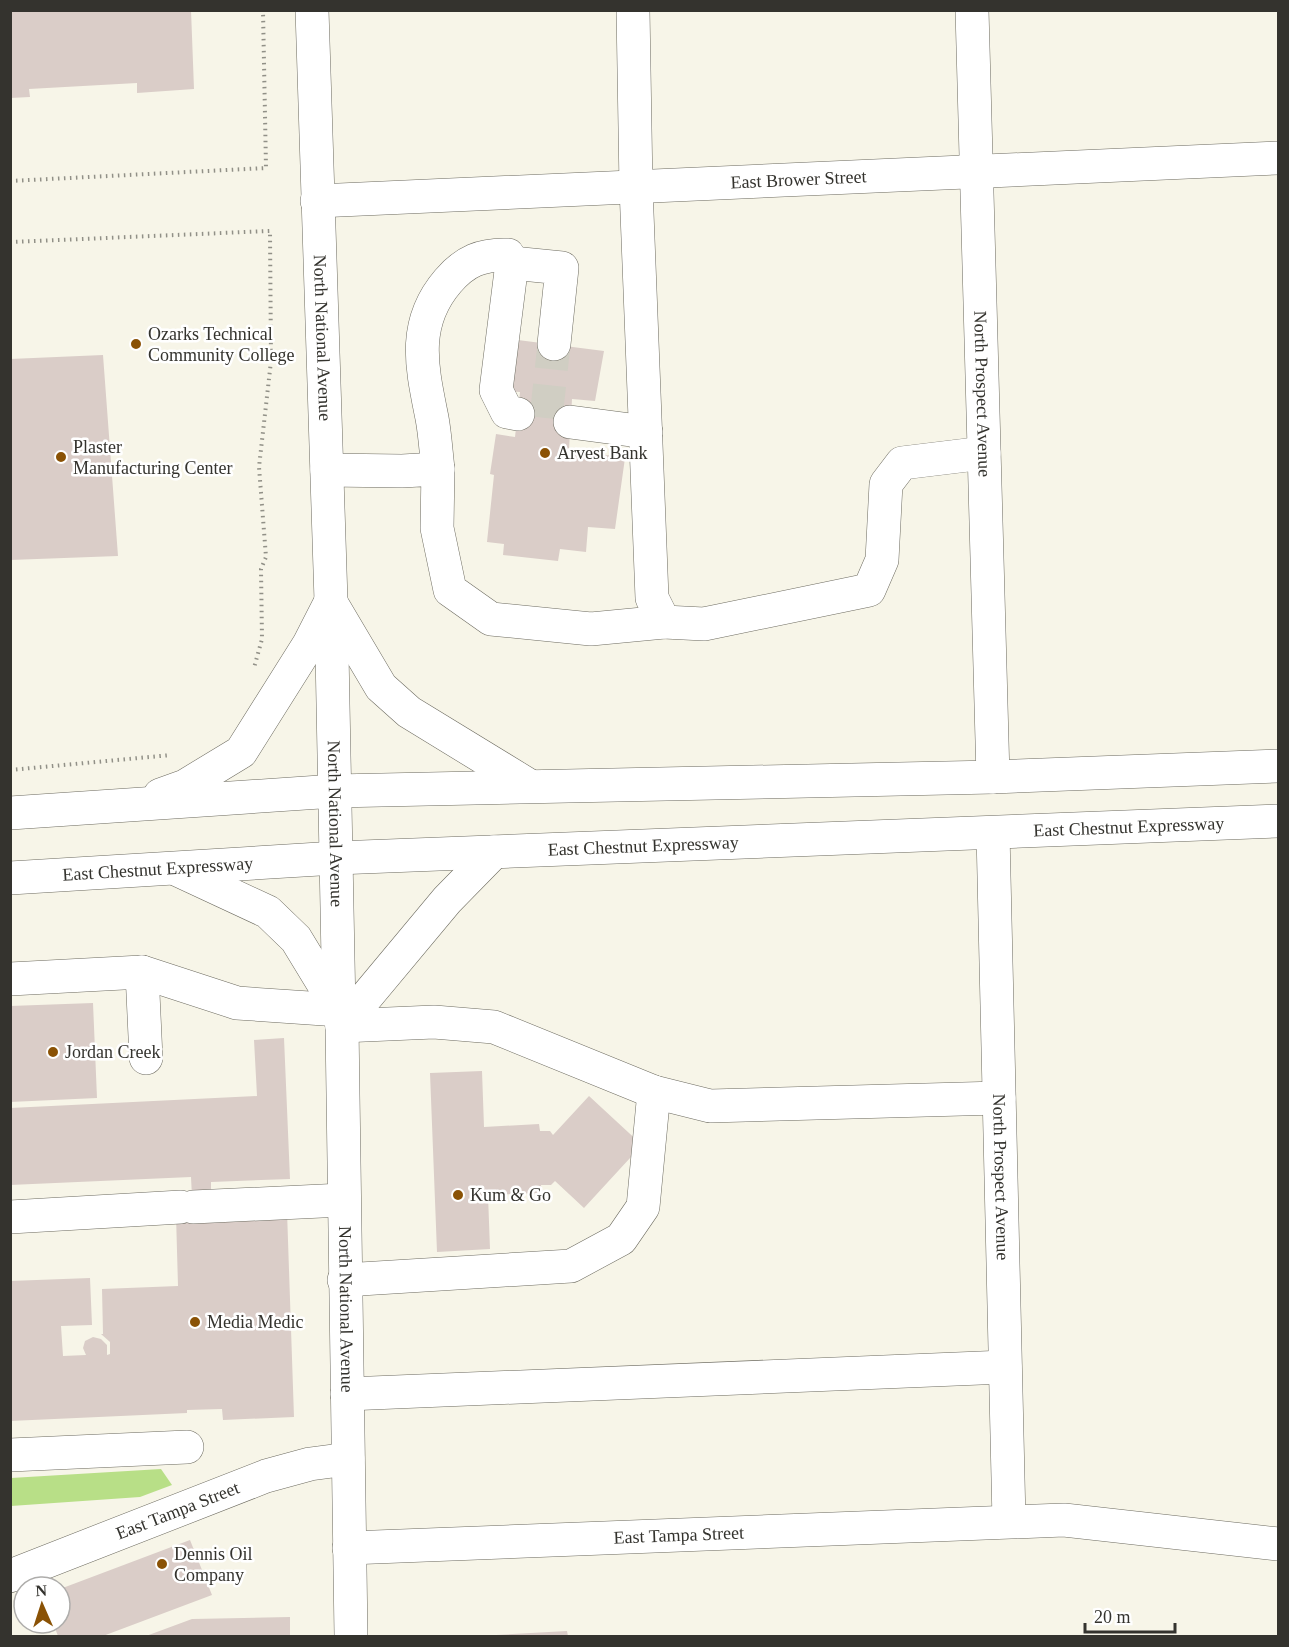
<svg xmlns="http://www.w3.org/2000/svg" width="1289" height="1647" viewBox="0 0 1289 1647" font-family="Georgia,serif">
  <rect width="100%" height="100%" fill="#f7f5e8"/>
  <!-- green -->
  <path fill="#b8df87" d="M161,1469L172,1485L140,1497L11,1506V1478Z"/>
  <!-- building -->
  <path fill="#dacdc8" d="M10,10H191L194,89L137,93V83L29,89L30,97L10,98Z
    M510,339L604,351L595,401L572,399L569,449L625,458L615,529L588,527L586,552L560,549L558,561L503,555L504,544L487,542L494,475L490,474L496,434L515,437L520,392L505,391Z
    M103,355L118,556L10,560V359Z
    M93,1003L97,1098L10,1102V1006Z
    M284,1038L290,1179L211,1182V1196L192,1197L191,1177L10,1185V1108L257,1096L254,1040Z
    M482,1071L484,1127L539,1124L540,1131H550L553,1135L589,1096L642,1145L584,1208L555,1181L551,1185H541L542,1193L488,1195L490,1249L437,1252L430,1073Z
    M287,1211L294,1417L223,1420L222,1409L187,1410V1413L10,1421V1281L90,1278L92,1325L61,1326L63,1356L86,1355L83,1348L85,1341L93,1337L101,1339L107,1345V1355L110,1354V1342L101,1334H103L102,1289L178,1286L176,1215Z
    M190,1540L212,1595L103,1636H58L53,1623H60V1589Z
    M290,1617V1636H146L192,1619Z
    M567,1631L568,1636H496V1635Z"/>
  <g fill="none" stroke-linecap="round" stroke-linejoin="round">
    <!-- minor-tunnel -->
    <path stroke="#d0cec3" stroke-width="33" stroke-dasharray="33 16" stroke-linecap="butt" d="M546,418L554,344"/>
    <defs>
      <g id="minor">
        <path d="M633,10L636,187L652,598L664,622L704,624L869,590L882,560L886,484L902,463L984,453"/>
        <path id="s1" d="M972,10L993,777"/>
        <path id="s2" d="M317,201L1278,158"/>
        <path d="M512,263L562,268L554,344"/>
        <path d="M570,422L646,432"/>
        <path d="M438,469C436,452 435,434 432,418C422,368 411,324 448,281C465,261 482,254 508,255L512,263L496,390L507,412L518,414"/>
        <path d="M327,470L402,471L438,469L437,528L450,590L491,619L591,629L664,622"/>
        <path id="s3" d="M993,833L1009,1521"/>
        <path d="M142,972L146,1058"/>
        <path d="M10,979L142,972L237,1003L339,1010"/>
        <path d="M342,1026L434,1022L494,1027L654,1092L710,1106L999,1098"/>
        <path d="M193,1207L343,1200"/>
        <path d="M10,1217L181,1207"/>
        <path d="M344,1280L571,1266L621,1239L643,1207L654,1092"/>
        <path d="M347,1394L1005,1367"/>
        <path d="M10,1455L187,1447"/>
        <path id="s4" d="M349,1548L1064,1520L1278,1544"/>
        <path id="s5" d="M10,1576L266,1476L310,1464L348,1459"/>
      </g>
      <g id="major">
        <path id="s6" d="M312,10L331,601L339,1010L342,1026L351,1636"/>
        <path d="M333,606L381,687L409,712L530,786"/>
        <path d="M160,795L185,786L241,752L309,644L330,603"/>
        <path d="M10,813L335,791L993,777L1278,766"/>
        <path d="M178,870L268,912L296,939L338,1008"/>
        <path id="s7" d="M10,878L336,858L1278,821"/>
        <path d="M342,1026L447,900L494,852"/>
      </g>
    </defs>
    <!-- minor casing -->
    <use href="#minor" stroke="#6d6b60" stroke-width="34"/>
    <!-- major casing -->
    <use href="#major" stroke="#6d6b60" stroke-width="34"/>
    <!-- path -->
    <path stroke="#919087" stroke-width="4" stroke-dasharray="1.5 4.5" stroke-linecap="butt" d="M10,181L266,168L263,10
      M10,242L270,231L271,361L259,467L266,557L261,569L262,639L254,668
      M10,770L171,755"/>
    <!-- minor -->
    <use href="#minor" stroke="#fff" stroke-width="33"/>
    <!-- major -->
    <use href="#major" stroke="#fff" stroke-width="33"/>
  </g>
  <!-- markers -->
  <g fill="#8a5205" stroke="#fff" stroke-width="2">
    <circle cx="136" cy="344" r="6"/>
    <circle cx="545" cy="453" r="6"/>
    <circle cx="61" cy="457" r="6"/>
    <circle cx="53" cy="1052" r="6"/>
    <circle cx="458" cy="1195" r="6"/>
    <circle cx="195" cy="1322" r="6"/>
    <circle cx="162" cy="1564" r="6"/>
  </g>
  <g text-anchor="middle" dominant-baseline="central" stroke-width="5" stroke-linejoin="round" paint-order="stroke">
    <!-- street labels -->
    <g font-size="18" fill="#34332e" stroke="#fff">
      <text stroke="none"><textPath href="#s2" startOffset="482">East Brower Street</textPath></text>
      <text stroke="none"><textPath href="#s6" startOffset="328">North National Avenue</textPath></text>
      <text stroke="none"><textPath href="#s1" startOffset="384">North Prospect Avenue</textPath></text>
      <text stroke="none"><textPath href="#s6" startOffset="814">North National Avenue</textPath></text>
      <text stroke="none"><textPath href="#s7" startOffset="1120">East Chestnut Expressway</textPath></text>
      <text stroke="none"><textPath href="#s7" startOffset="634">East Chestnut Expressway</textPath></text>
      <text stroke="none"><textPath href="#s7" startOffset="148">East Chestnut Expressway</textPath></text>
      <text stroke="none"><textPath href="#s3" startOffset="344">North Prospect Avenue</textPath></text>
      <text stroke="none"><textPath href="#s6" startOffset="1300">North National Avenue</textPath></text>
      <text stroke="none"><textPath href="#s5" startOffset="180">East Tampa Street</textPath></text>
      <text stroke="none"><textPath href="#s4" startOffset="330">East Tampa Street</textPath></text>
    </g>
    <!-- poi labels -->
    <g font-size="18" fill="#34332e" stroke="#fff" text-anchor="start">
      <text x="148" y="334">Ozarks Technical<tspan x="148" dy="21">Community College</tspan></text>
      <text x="73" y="447">Plaster<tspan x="73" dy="21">Manufacturing Center</tspan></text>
      <text x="557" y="453">Arvest Bank</text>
      <text x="65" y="1052">Jordan Creek</text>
      <text x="470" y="1195">Kum &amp; Go</text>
      <text x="207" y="1322">Media Medic</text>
      <text x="174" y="1554">Dennis Oil<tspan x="174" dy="21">Company</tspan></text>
    </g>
  </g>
  <!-- border -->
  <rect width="1289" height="1647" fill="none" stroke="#34332e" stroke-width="24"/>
  <!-- north arrow -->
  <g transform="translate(42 1605) rotate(357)"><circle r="28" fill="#ffffff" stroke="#aeadab" stroke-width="1.5"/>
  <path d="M0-4.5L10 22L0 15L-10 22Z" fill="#8a5205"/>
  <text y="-9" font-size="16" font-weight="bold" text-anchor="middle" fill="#34332e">N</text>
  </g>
  <!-- scale -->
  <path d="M1085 1623v9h90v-9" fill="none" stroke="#34332e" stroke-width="3"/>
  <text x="1094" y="1623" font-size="18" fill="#34332e" stroke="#ffffff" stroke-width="4.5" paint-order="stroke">20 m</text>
</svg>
